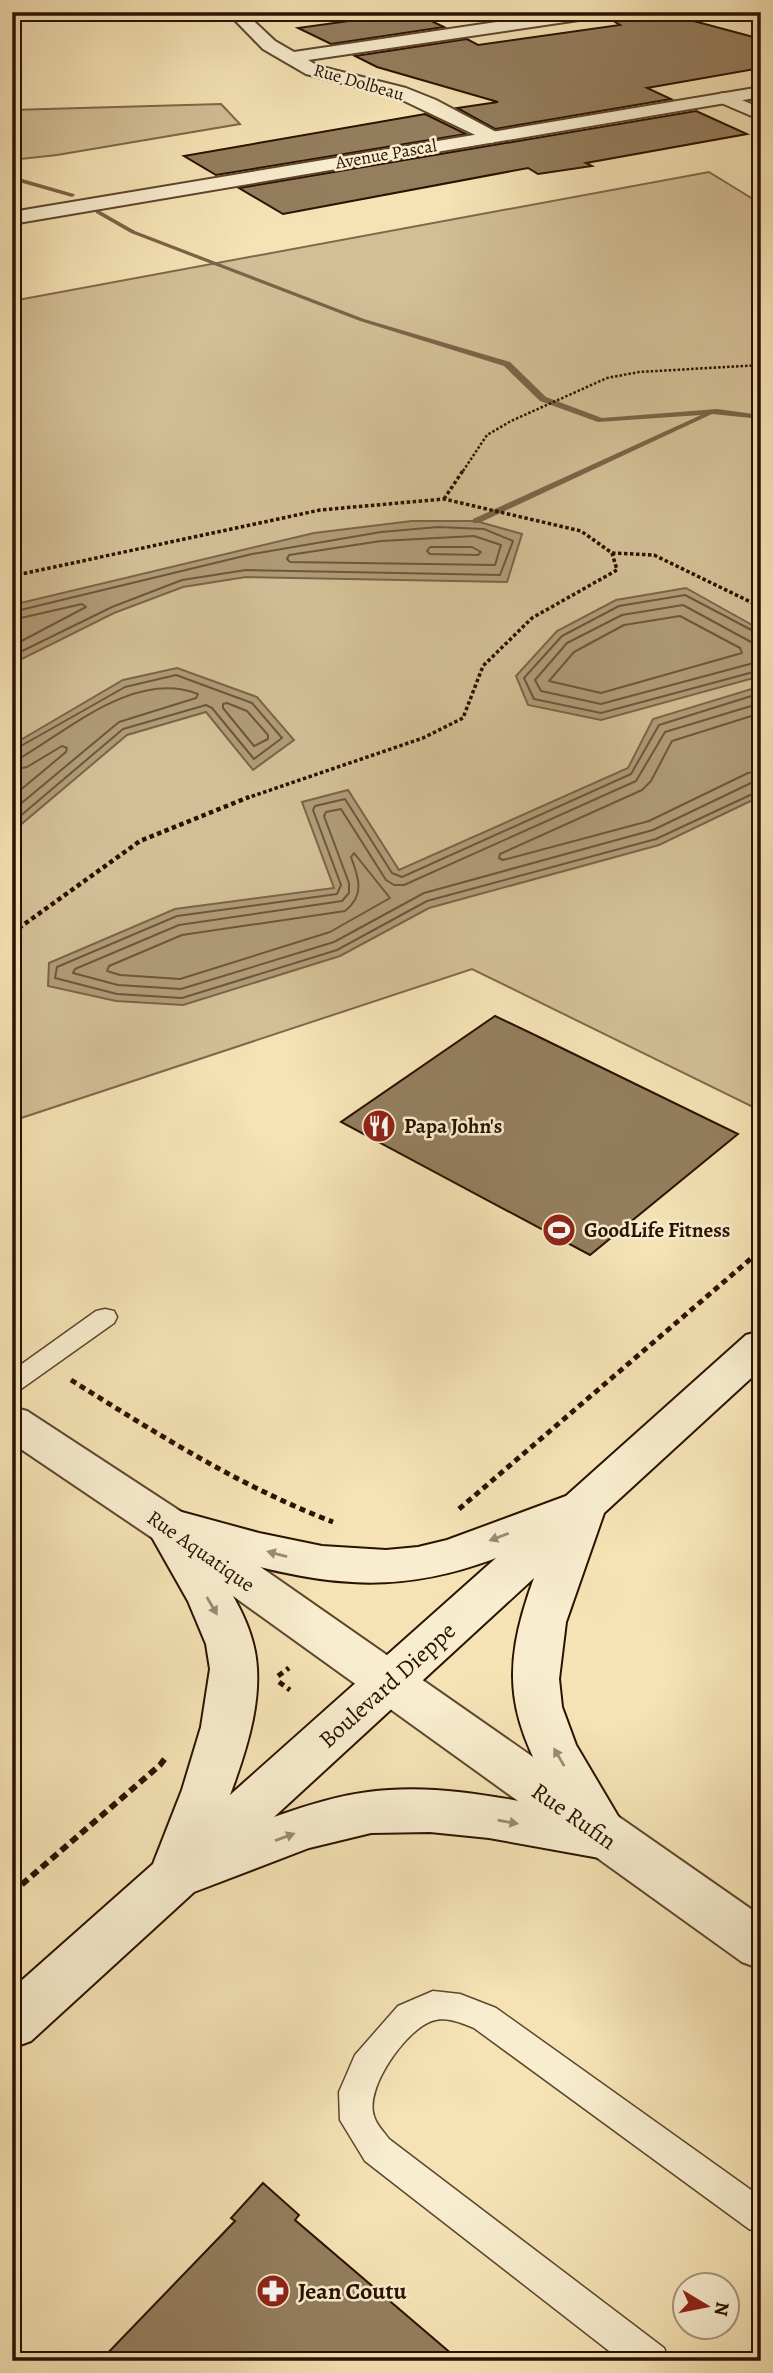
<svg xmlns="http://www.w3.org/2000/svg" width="773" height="2373" viewBox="0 0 773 2373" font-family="Alegreya,serif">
  <rect width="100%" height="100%" fill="#f5e3b5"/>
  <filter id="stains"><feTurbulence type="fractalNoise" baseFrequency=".00286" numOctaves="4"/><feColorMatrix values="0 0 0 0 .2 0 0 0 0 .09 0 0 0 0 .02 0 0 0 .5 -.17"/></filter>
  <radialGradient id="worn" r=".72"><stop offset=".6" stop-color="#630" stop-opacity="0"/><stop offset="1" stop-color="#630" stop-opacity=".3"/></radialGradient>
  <!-- green -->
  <path fill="#d3bf96" stroke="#7f684b" stroke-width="2" d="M221,104L240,124L57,155L12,160V110Z
    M709,172L761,204V1111L472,969L12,1121V301Z"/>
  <!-- water -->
  <path fill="#b09c77" stroke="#7b6447" stroke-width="2" d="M412,521H476L522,534L507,582L246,577L183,587L114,613L12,664V605L314,533Z
    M686,588L761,630V676L601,720L528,705L516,676L557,631L616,600Z
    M177,668L257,697L294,740L253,770L206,712L127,735L12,832V745L123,680Z
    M761,686V796L659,845L429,908L340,956L183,1005L116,1001L48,986L49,963L175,909L334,888L302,802L348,790L399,870L628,768L653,719Z"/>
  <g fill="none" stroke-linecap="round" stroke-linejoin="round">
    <!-- shore -->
    <path stroke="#6e563c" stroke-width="2" d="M474,536L501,545L495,565L290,562L287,559L289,555L381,541Z
      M430,547H472L481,552L478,555L430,554L427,551Z
      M12,612L252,554L381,532L438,527L484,529L513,541L500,575L246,570L182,580L112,607L12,656
      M680,616L740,648L742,653L601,693L549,681L574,652L624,625Z
      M12,620L82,604L86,607L12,646
      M761,635L685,595L619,606L562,636L524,678L534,699L601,713L761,670
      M761,644L751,642L683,605L622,615L567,643L535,680L541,691L601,704L761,661
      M761,693L659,725L631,774L402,877L392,873L345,799L315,806L313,810L341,885L337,894L177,916L57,967L55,978L117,994L182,998L337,950L427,901L656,839L761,790
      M227,703L247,711L268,735V739L254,746L223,708V704Z
      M761,703L665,732L636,781L404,885H394L386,880L341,809L326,812L324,816L349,883V893L342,901L179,925L75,969L73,973L118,985L181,989L334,942L424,893L653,830L751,783L761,782
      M761,713L672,741L651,781L642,790L500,854L499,858L503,860L649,821L748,773L761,771
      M12,751L125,687L176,675L252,703L282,738L254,759L212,708L206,705L123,729L12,823
      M12,759L22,757C72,727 137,670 198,694L196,698L119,722L12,811
      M12,770L27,767L62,746L67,748L66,752L12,797
      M354,853L390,898L330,932L180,979L120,975L107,971L109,966L182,935L345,911C365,895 359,878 351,857Z"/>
    <!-- stream -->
    <path fill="#7b6447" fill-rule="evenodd" d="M12,176L74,194L75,195L72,197L12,180Z
      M96,211H100L135,231L364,319L510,362L546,397L602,418L717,409L761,415V419L712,414L479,523H473V519L701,415L598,422L540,401L504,366L360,321L131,233L96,213Z"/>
  </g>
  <!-- building -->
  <path fill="#947e5e" stroke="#2b1100" stroke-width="2" d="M610,12H660L761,39V68L647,88L671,99L495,129L457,108L498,102L377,67L355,56L467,39L478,45L620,25L605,16Z
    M399,14L403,17L419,15L444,27L331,44L298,28Z
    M696,111L747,134L586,163L592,166L538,174L528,168L283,214L239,188Z
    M425,114L466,134L216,175L184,156Z
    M495,1016L539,1037L738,1134L590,1255L341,1122Z
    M263,2183L299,2215L295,2220L460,2361H100L235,2221L231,2218Z"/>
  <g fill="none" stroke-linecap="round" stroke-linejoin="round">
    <defs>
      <path id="service" d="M105,1309L114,1311L117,1317L114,1323L21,1389L12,1392V1371L96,1311Z
        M433,1991L460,1994L496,2008L761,2197V2233L749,2229L474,2028C462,2023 445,2016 432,2021C407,2029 364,2088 374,2116C376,2124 384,2132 389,2139L664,2348L669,2361H622L365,2161L340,2120L339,2092L355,2055L398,2006Z"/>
      <path id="minor" d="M227,12H244L275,41L294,52L565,12H607L599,17L308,60L318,66L406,88L436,100L498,133L501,137L492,143L394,96L306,74L263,49Z
        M725,93L761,108V120L719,102L716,98L719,94Z
        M12,1407L27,1411L183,1513L761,1916V1969L742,1962L151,1537L12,1443Z"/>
      <path id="tertiary" d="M761,87V97L12,224V212Z"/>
      <path id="secondary" d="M761,1331V1369L604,1513L566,1622L559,1679L562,1707L576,1745L631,1838L623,1853L605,1859L489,1838L430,1832L371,1833L309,1848L194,1892L31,2041L12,2048V1989L153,1864L182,1790L201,1727L210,1669L206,1644L188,1601L145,1525L151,1513L167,1508L259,1533L322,1546L386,1550L418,1547L447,1540L566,1496L746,1335ZM207,1553C314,1583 389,1599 496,1558L230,1795C247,1749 266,1692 253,1643C245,1611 224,1581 207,1553ZM534,1578C498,1676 509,1721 561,1809C499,1797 432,1783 368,1792C336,1796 305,1806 274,1817Z"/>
    </defs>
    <!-- service casing -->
    <use href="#service" stroke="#5e462d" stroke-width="3"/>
    <!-- minor casing -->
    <use href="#minor" stroke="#5e462d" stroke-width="4"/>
    <!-- tertiary casing -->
    <use href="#tertiary" stroke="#5e462d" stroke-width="4"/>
    <!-- secondary casing -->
    <use href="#secondary" stroke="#2b1100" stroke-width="4"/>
    <!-- path-far4 -->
    <path stroke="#2b1100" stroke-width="2.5" stroke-dasharray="2.5 2" stroke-linecap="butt" d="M463,471L487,435L511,421L607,378L639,372L761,365"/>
    <!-- path-far3 -->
    <path stroke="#2b1100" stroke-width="3.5" stroke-dasharray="3.5 2.5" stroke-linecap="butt" d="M444,499L464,469
      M612,553L654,555L761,607
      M12,576L320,510L444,499L581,531L612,553L617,570L532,618L483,666L463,718L423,738L244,799"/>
    <!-- path-far2 -->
    <path stroke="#2b1100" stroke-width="4.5" stroke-dasharray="4.5 3.5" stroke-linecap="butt" d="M12,933L140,841L249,797
      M12,1025L18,1037V1068L12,1072"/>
    <!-- path-far1 -->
    <path stroke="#2b1100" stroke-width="5" stroke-dasharray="6 4.5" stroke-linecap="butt" d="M71,1380C156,1433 239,1486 333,1522
      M459,1509L761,1250
      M278,1676L289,1668
      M279,1682L290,1690"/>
    <!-- path -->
    <path stroke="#2b1100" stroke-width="6" stroke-dasharray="8 5" stroke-linecap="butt" d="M12,1893L160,1765L167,1756"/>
    <!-- service -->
    <use href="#service" fill="#f8edcf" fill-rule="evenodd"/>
    <!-- minor -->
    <use href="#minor" fill="#f8edcf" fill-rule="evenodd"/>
    <!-- tertiary -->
    <use href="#tertiary" fill="#f8edcf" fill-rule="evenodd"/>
    <!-- secondary -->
    <use href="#secondary" fill="#f8edcf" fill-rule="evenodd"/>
  </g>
  <!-- one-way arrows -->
  <defs><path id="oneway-solid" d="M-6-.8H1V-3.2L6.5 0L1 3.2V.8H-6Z" transform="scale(1.75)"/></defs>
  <g fill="#9c8a72">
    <use href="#oneway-solid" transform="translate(499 1537) rotate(159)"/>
    <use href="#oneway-solid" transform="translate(277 1554) rotate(-165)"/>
    <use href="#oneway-solid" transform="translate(212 1606) rotate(60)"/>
    <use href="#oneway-solid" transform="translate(559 1757) rotate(-120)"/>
    <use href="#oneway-solid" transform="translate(508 1822) rotate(10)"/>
    <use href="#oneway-solid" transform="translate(285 1837) rotate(-20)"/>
  </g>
  <!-- icons -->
  <defs>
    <symbol id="restaurant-disc" viewBox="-11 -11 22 22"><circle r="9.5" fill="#8f2418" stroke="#f8edcf"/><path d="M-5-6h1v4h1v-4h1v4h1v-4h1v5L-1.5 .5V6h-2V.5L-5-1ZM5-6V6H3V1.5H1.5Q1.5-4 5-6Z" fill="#fff"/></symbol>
    <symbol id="stadium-disc" viewBox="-11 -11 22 22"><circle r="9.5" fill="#8f2418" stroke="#f8edcf"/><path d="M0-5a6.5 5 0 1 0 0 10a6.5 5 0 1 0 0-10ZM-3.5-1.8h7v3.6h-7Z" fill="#fff"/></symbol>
    <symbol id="pharmacy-disc" viewBox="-11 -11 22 22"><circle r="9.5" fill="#8f2418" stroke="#f8edcf"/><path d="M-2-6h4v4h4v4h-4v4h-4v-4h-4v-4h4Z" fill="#fff"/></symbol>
  </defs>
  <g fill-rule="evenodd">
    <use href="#restaurant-disc" x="360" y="1107" width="38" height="38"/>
    <use href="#stadium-disc" x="540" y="1211" width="38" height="38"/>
    <use href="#pharmacy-disc" x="254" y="2272" width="38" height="38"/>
  </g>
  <g text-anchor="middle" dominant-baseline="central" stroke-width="5" stroke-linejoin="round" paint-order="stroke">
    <!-- far-street labels -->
    <g font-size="18" fill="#2b1100" stroke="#f8edcf">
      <text transform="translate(359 82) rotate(16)">Rue Dolbeau</text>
      <text transform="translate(386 154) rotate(-10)">Avenue Pascal</text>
    </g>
    <!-- poi labels -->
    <g font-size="21" font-weight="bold" fill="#2b1100" stroke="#f8edcf" text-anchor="start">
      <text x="404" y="1126">Papa John's</text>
      <text x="584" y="1230">GoodLife Fitness</text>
    </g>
    <!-- street labels -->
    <g font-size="21" fill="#2b1100" stroke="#f8edcf">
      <text transform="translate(201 1551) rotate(35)">Rue Aquatique</text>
    </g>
    <!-- near-street labels -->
    <g font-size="24" fill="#2b1100" stroke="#f8edcf">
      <text transform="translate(387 1685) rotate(-42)">Boulevard Dieppe</text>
      <text transform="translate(574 1816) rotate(35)">Rue Rufin</text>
    </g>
    <!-- near-poi labels -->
    <g font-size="24" font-weight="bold" fill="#2b1100" stroke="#f8edcf" text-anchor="start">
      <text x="298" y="2291">Jean Coutu</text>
    </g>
  </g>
  <!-- margin -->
  <rect width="773" height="2373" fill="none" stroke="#f5e3b5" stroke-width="42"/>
  <rect x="14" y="14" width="745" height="2345" fill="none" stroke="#2b1100" stroke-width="3.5"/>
  <rect x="21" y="21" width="731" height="2331" fill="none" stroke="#2b1100" stroke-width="2"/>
  <!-- north arrow -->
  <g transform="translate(706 2306) rotate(100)"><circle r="33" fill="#f8edcf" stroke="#a6957c" stroke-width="2"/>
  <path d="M0-5L12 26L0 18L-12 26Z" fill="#8f2418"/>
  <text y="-10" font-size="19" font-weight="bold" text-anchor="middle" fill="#2b1100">N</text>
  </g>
  <rect width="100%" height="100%" filter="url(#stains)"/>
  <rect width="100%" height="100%" fill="url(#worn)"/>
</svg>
